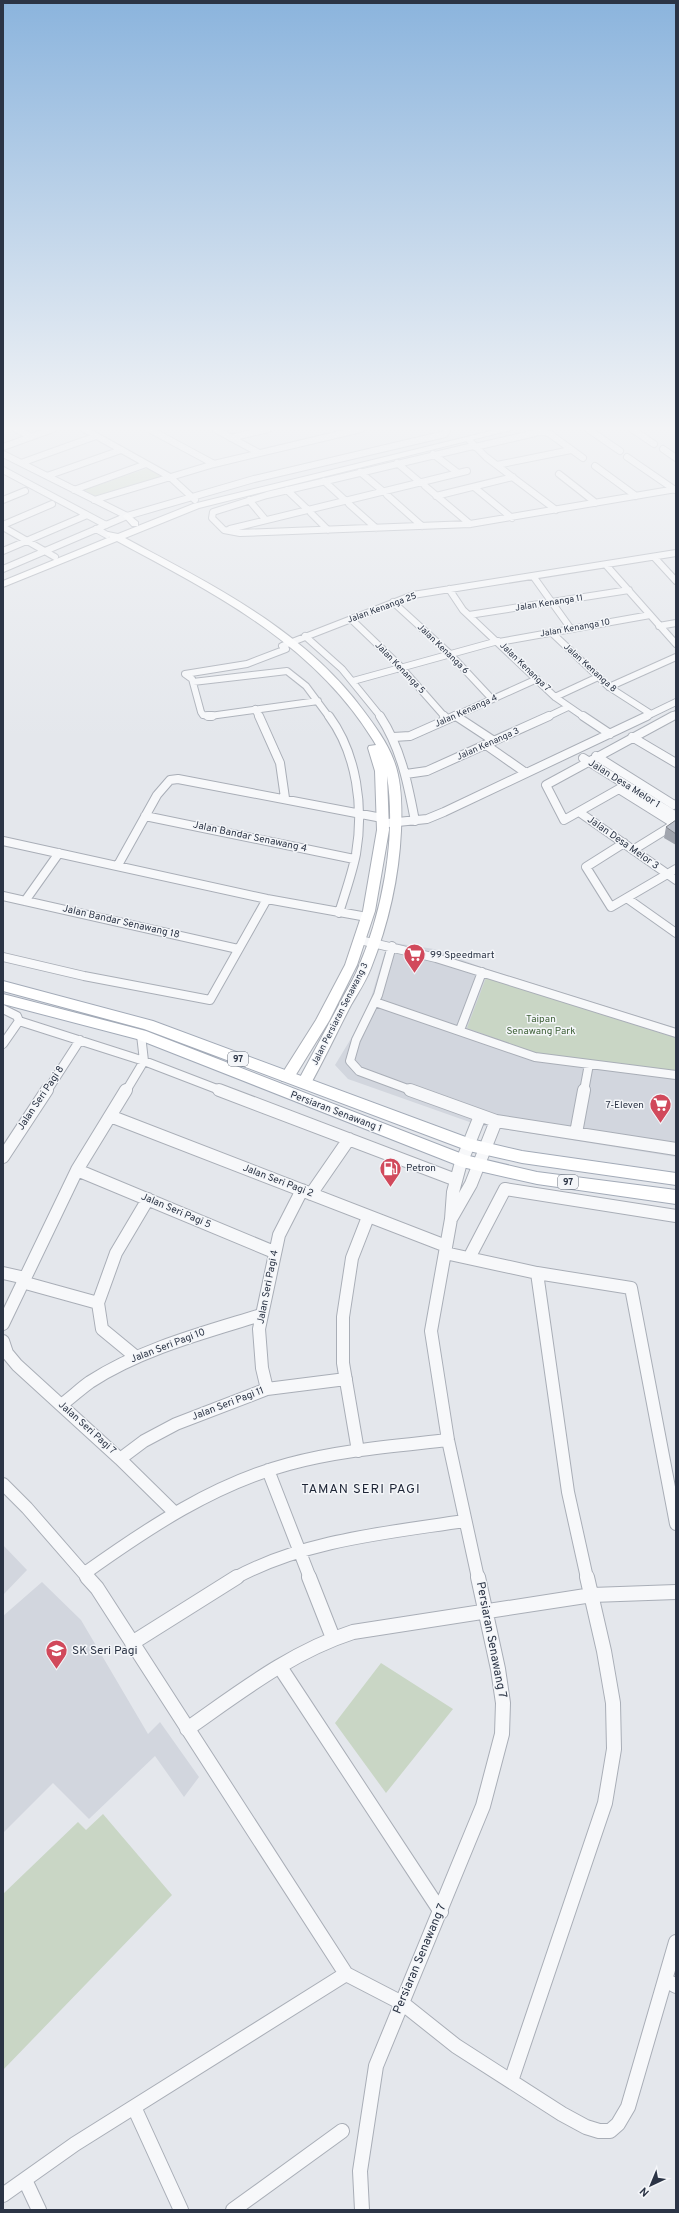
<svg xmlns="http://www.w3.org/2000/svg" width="679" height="2213" viewBox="0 0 679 2213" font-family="Overpass,sans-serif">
  <rect width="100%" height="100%" fill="#e4e7ec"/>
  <!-- built -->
  <path fill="#d2d6de" d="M388,942L434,949L481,967L676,1028V1157L478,1125L348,1079L335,1065L355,1032L370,1001Z
    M3,1545L27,1570L3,1595Z
    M42,1582L81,1620L148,1734L160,1722L199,1777L184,1797L155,1756L89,1819L53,1783L3,1833V1616Z"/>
  <!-- green -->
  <path fill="#c9d6c5" d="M145,469H150L160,476L155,479L95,496L84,490Z
    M486,978L676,1038V1071L536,1053L467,1028Z
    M381,1663L453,1709L386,1793L335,1723Z
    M103,1814L172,1895L3,2070V1894L78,1822L86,1830Z"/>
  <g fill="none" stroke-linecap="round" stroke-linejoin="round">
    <defs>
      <path id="street-far3" d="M16,429L31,437
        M84,429L170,477L195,500
        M149,429L214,464
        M215,429L259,453
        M588,429L620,451
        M632,429L654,444
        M540,431L550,434L583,458
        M231,438L268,429
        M469,440L486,457L556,510
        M473,446L267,495L213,512L212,518L224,530L240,533L470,524L676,489
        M3,447L53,429
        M475,447L535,433L544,429
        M663,449L676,458
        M3,454L127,516
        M433,454L458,473
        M627,457L675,490
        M21,463L96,436
        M397,463L421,483
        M497,465L571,450
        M595,466L636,496
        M3,470L106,525
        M360,472L384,492
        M559,474L596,503
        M47,476L121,450
        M324,481L346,501
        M425,486L470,524
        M474,487L512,518
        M74,490L146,464
        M287,490L308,510
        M387,495L422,526
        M436,496L513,477
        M3,500L25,491
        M94,500L214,464L361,429
        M249,500L264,518
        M349,504L376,528
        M311,513L328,530
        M3,525L52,504
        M3,527L55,557
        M96,529L107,535
        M230,529L467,471
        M3,551L87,515
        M654,557L676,581
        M606,565L676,644
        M3,569L127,516L254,479L445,434L447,431L445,429
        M533,576L571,629
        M449,589L463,610L555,697L584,717
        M393,602L450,654L492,699
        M469,615L629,590
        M351,619L400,666L445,717
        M659,626L676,623
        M551,632L609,687L651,714
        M305,636L342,669L381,717
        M499,642L650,615
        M282,646L413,595L676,553
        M286,649L247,664L185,674L192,679L201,712L203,715L210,716L318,701
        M353,681L498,641
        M193,682L287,671L306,686L329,717
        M609,687L676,657
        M555,697L598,677
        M255,709L259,717
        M455,715L458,717
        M453,717L537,679
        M547,717L568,707
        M645,717L676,702
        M671,717L676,714"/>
      <path id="street-far2" d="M208,716H212
        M259,716L280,763L285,798
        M329,716C357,754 364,808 356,854C352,874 345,893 339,913
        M380,716C401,748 408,784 415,821
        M444,716L447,719
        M456,716L494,741
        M583,716L610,734
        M393,737L410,736L455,716
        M632,737L676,763
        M486,745L526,773
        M596,756L674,805L676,804
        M583,758L676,816
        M406,774L427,771L549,716
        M626,785L564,820L546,785L673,716
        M619,789L675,824L633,850
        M579,812L676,880
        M145,816L354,859
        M388,823L427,819L444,812L647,716
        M3,841L267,899L367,917
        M624,843L586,867L611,907L676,869
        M118,865L157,795L170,780L178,779L382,818
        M3,896L238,949
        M628,899L676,933
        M25,901L59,853
        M360,940L436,958L676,1033
        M392,946L378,995L356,1040L350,1061L359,1071L413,1091
        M3,957L84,976L210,1000L267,899
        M375,1002L535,1057L676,1075
        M3,1009L17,1016L19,1021L144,1061L222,1091
        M460,1030L482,972
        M3,1044L19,1021
        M47,1091L80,1040
        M126,1091L144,1061L141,1035
        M584,1091L589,1064"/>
      <path id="street-far1" d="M219,1090L456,1180
        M410,1090L496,1121L676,1149
        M110,1116L446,1246
        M576,1133L584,1090
        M3,1157L47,1090
        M77,1170L274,1252
        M311,1194L349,1139
        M451,1219L471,1184L496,1121
        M445,1253L537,1273L631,1288L676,1524
        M469,1258L505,1189L676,1216
        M3,1273L25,1278
        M537,1273L568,1492L587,1578
        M22,1282L98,1303
        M3,1324L77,1170L126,1090
        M3,1341L7,1353L17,1365L120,1459L175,1513
        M136,1357L102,1329L98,1303L116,1253L148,1199
        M267,1389L262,1368L259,1329L279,1235L302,1190
        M61,1405C71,1398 80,1389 90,1382C141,1349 203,1333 261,1315
        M358,1451L343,1363V1317L352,1258L368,1217
        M120,1459L144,1441L176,1424L267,1389L346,1379
        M268,1470L310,1578
        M3,1484L27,1508L88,1578
        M85,1573C148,1528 214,1484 289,1464C341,1450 395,1446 448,1440
        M235,1578C305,1540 386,1533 464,1521
        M478,1578L448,1440L431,1331L451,1219L453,1192L460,1166L480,1116"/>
      <path id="street" d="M87,1577L97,1588L346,1974L402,2003L456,2046L562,2114L586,2127L599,2131H610L618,2124L628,2107L676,1942
        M309,1577L333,1638
        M132,1643L237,1577
        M280,1667L441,1912
        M187,1729C240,1692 291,1652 353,1632L592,1595L676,1592
        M666,1980L676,1986
        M511,2081L605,1803L614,1749L613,1703L604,1651L587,1577
        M134,2107L181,2210
        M25,2180L39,2210
        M3,2195L75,2144L346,1974
        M233,2210L342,2131
        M362,2210L360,2171L376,2066L483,1806L502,1734L503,1703L498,1669L478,1577"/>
      <path id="secondary" d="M499,429H515L199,508L125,538C212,585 303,629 363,710C375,726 387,742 394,761C402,782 402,808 401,831C399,877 388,925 371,968C366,981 358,993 351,1005C337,1032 324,1060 309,1087H299L297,1083C311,1057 325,1031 339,1005C344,994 351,984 356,973C382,916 397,837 387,776L389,830L375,911L357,965L329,1021L292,1081H282L280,1077L316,1020L345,965L363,911L377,830L375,771L368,748L369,746L376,745L373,740C312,642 215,594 117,541L3,587V581L110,537L106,534L108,532L118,534L193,504Z
        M127,513L138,522V526H132L123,516Z"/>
      <path id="primary" d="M3,981L153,1021L471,1139L522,1151L676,1173V1185L522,1163L469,1151L144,1029L3,991Z
        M3,994L146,1031L465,1155L537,1172L676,1190V1204L537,1184L462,1167L137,1039L3,1004Z"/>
    </defs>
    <!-- street-far3 casing -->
    <use href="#street-far3" stroke="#a9aeb7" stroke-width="8"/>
    <!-- street-far2 casing -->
    <use href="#street-far2" stroke="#a9aeb7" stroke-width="10"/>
    <!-- street-far1 casing -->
    <use href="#street-far1" stroke="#a9aeb7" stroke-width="14"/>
    <!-- street casing -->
    <use href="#street" stroke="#a9aeb7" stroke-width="16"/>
    <!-- secondary casing -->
    <use href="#secondary" stroke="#a9aeb7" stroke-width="2"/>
    <!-- primary casing -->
    <use href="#primary" stroke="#a3abb8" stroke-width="2"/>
    <!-- street-far3 -->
    <use href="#street-far3" stroke="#f7f8fa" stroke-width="6"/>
    <!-- street-far2 -->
    <use href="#street-far2" stroke="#f7f8fa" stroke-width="8"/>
    <!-- street-far1 -->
    <use href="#street-far1" stroke="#f7f8fa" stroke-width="12"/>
    <!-- street -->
    <use href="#street" stroke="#f7f8fa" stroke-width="14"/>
    <!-- secondary -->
    <use href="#secondary" fill="#fff" fill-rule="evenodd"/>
    <!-- primary -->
    <use href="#primary" fill="#fff" fill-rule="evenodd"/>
  </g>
  <!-- wall -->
  <path fill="#a1a5ae" d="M676,820V845L664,838L666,827Z"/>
  <!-- building -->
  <path fill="#bbc0ca" stroke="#83868d" d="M676,820V834L666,827Z"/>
  <!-- sky -->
  <linearGradient id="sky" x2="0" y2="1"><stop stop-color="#8bb4dd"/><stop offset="0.58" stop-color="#f3f4f6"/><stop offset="1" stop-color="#f3f4f6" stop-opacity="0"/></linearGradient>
  <rect width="679" height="739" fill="url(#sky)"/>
  <!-- icons -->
  <defs>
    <symbol id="supermarket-pin" viewBox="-11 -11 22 30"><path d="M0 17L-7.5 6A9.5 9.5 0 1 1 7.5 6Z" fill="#d1495b" stroke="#f4f6f9"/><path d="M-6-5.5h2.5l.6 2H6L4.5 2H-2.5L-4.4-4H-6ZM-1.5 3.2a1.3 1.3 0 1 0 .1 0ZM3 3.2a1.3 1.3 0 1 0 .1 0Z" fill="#fff"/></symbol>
    <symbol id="fuel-pin" viewBox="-11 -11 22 30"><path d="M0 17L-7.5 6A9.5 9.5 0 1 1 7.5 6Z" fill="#d1495b" stroke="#f4f6f9"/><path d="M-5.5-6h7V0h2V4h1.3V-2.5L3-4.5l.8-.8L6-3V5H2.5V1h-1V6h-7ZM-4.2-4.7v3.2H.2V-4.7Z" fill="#fff"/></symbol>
    <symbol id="school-pin" viewBox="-11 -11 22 30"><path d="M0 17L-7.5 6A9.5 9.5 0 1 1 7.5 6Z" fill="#d1495b" stroke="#f4f6f9"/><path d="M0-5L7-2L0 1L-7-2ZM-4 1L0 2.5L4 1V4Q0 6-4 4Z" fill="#fff"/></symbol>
  </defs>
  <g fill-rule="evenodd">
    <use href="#supermarket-pin" x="402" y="942" width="25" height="34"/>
    <use href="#supermarket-pin" x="648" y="1092" width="25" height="34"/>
    <use href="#fuel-pin" x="378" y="1156" width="25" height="34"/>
    <use href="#school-pin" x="44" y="1638" width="25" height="34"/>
  </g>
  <g text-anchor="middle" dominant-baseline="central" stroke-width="3" stroke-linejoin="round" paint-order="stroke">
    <!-- far-street labels -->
    <g font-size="9" fill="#2b3445" stroke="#f4f6f9">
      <text transform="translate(549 603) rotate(-9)">Jalan Kenanga 11</text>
      <text transform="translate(382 608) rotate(-20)">Jalan Kenanga 25</text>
      <text transform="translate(575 628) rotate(-10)">Jalan Kenanga 10</text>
      <text transform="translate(443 649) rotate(44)">Jalan Kenanga 6</text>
      <text transform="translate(525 667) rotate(44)">Jalan Kenanga 7</text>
      <text transform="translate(400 668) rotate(46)">Jalan Kenanga 5</text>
      <text transform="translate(590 668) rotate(42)">Jalan Kenanga 8</text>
      <text transform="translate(466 711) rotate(-24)">Jalan Kenanga 4</text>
      <text transform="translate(488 744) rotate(-24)">Jalan Kenanga 3</text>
      <text transform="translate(340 1014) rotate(-63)">Jalan Persiaran Senawang 3</text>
    </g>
    <!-- shield labels -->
    <g fill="#f4f6f9" stroke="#676e7b" stroke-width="1">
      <rect x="228" y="1052" width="20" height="14" rx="3"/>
      <rect x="558" y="1175" width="20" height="14" rx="3"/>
    </g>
    <g font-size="9" font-weight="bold" fill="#2b3445">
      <text x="238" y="1059">97</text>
      <text x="568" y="1182">97</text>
    </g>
    <!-- street labels -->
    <g font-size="10" fill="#2b3445" stroke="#f4f6f9">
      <text transform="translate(624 784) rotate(32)">Jalan Desa Melor 1</text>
      <text transform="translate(250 837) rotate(12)">Jalan Bandar Senawang 4</text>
      <text transform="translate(623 843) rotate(35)">Jalan Desa Melor 3</text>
      <text transform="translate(121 922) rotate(13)">Jalan Bandar Senawang 18</text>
      <text transform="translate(41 1098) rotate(-56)">Jalan Seri Pagi 8</text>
      <text transform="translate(336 1112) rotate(21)">Persiaran Senawang 1</text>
      <text transform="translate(278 1181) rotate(21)">Jalan Seri Pagi 2</text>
      <text transform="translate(176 1211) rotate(23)">Jalan Seri Pagi 5</text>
      <text transform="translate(268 1287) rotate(-79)">Jalan Seri Pagi 4</text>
      <text transform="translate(168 1346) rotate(-21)">Jalan Seri Pagi 10</text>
      <text transform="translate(228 1404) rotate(-21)">Jalan Seri Pagi 11</text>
      <text transform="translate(87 1428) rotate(42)">Jalan Seri Pagi 7</text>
    </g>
    <!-- poi labels -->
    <g font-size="10" fill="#2b3445" stroke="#f4f6f9" text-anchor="start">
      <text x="430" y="955">99 Speedmart</text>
      <text x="644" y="1105" text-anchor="end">7-Eleven</text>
      <text x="406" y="1168">Petron</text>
    </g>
    <!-- park labels -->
    <g font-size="10" fill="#3f6138" stroke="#f4f6f9">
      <text x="541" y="1019">Taipan<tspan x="541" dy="12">Senawang Park</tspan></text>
    </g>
    <!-- near-street labels -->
    <g font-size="12" fill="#2b3445" stroke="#f4f6f9">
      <text transform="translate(491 1640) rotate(79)">Persiaran Senawang 7</text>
      <text transform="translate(420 1959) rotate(-67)">Persiaran Senawang 7</text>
    </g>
    <!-- near-poi labels -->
    <g font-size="12" fill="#2b3445" stroke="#f4f6f9" text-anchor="start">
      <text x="72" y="1651">SK Seri Pagi</text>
    </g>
    <!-- near-neighbourhood labels -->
    <g font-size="13" letter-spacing="1" fill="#1d2536" stroke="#f4f6f9">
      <text x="361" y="1490">TAMAN SERI PAGI</text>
    </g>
  </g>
  <!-- border -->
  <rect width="679" height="2213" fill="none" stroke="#2b3445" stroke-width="8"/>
  <!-- north arrow -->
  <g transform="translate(651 2185) rotate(224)" stroke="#f4f6f9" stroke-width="3" paint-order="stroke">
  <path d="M0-3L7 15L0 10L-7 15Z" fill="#2b3445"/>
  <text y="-6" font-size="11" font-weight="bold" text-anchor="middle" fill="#2b3445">N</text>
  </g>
</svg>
